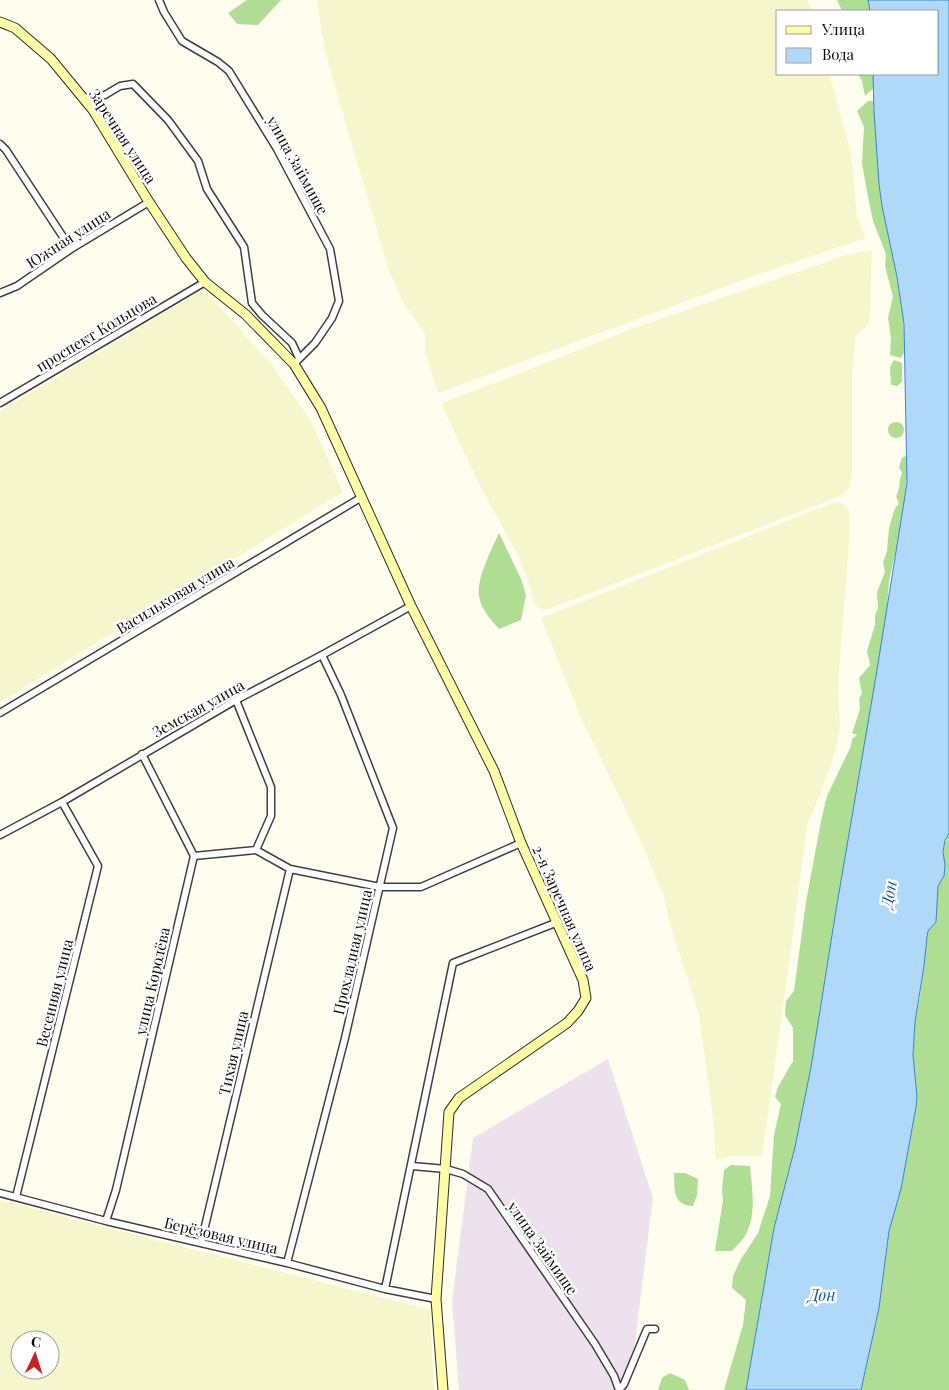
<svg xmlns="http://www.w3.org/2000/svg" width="949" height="1390" viewBox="0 0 949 1390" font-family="'Playfair Display',serif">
  <rect width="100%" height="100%" fill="#fffded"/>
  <!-- industrial -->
  <path fill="#ece1ec" d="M608,1059L653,1198L629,1390H459L452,1301L473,1138Z"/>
  <!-- farmland -->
  <path fill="#f6f6cc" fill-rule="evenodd" d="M317,0H807L812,11H778V74H829L851,152L857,217L866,238L756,275L438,393L425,352V333L404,304L389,271L331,73L323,40Z
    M872,250L870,317L867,326L855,337L852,376V473L849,489L840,496L549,609H540L534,603L529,584L520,559L480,486L443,408V402L464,395L637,327L843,256Z
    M204,289L272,365L311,421L343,492L0,702V411Z
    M835,502L842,503L849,510L850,529L838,685L840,726L836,749L820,795L807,825L789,964L762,1156H732L716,1160L713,1117L699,1015L669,920L664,896L636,831L582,720L541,618Z
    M0,1200L430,1310L434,1390H0ZM20,1340H50V1370H20Z"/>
  <!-- forest -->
  <path fill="#afdd94" d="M247,0H281L258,25L237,24L228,13Z
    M837,0H868L870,11H842Z
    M858,74H878L879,83L865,96L862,81Z
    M868,101H874L873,107L878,125L877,159L879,182L896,273L903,315L905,351L901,358L890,355L891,338L888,318L893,297L885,266L886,254L873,221L867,192L862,163L864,127L857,111Z
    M894,360L902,363V382L897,386L891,385L890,367Z
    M888 430a8 8 0 1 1 16 0a8 8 0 1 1-16 0Z
    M905,456L907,458L906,505L889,581L886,619L836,910L811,1067L795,1147L774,1228L746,1390H724L743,1325L746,1300L732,1288L733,1276L741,1259L758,1233L770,1196L774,1135L781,1104L775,1097L778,1087L793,1061V1028L785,1015L786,1001L794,991L806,902L821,821L827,796L851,746L852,739L857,735L852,733L860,709L859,698L862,694L859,678L870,665L867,651L875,625V615L878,608L877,592L885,572L883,562L887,551L889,528L895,508L899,504L896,496C901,488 898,481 902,473L899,467L902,458Z
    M499,533L521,579L526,595L521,620L499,629C491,620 481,609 479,596C476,580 492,548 499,533Z
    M949,834V1390H861L879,1308L889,1231L901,1189L916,1107L917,1097L913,1055L915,1022L920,996L927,937L928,931L936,922L938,886C949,871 938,850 949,834Z
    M731,1165L750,1166C752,1189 757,1215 745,1236C742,1241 736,1246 732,1251H715L723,1200L722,1189L724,1170Z
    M674,1173H685L698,1179L697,1195L693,1206C672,1205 675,1190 674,1173Z
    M670,1373L685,1380L689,1390H658L662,1378Z"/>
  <!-- water -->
  <path fill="#afd8f9" stroke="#3387d3" d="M868,0H949V834L945,840L943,852L945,865L944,876L938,886L936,922L928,931L927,937L924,966L915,1022L913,1055L917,1097L916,1107L901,1189L889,1231L879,1308L861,1390H746L774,1228L795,1147L811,1067L836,910L876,676L907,483L904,324L897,277L882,206L879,184L874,112L873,74H938V11H870Z"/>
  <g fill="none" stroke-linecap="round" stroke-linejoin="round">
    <defs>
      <path id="street" d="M159,0L164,12L182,41L218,62L229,71L277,149L330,249L339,301L332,318L315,343L294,364
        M84,98L105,95L120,86L133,84L168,120L198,161L207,189L244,247L252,303L262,315L292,343L299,358
        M0,144L6,150L71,249
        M0,293L17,286L71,249L149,202
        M0,403L205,282
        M236,700L271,787V816L256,850
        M0,713L362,497
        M0,835L62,802L236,700L322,655L411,606
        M194,856L256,850L290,869L380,887H421L521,843
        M412,1166L446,1169L463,1174L488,1189L595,1344L614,1376L619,1390
        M0,1193L106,1221L287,1263L385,1289L436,1299
        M16,1197L98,866L62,802
        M106,1221L116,1190L194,856L142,754
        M201,1243L290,869
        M287,1263L345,1038L393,828L341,695L322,655
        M385,1289L453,963L558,922
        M619,1390L624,1384L647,1329H655"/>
      <path id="secondary" d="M0,22L15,28L51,59L93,110L149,202L186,258L205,282L245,314L294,364L321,408L411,606L494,771L521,843L583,980L586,998L578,1011L567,1023L459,1098L449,1112L436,1299L443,1390"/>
    </defs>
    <!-- street casing -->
    <use href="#street" stroke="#404040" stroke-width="9"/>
    <!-- secondary casing -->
    <use href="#secondary" stroke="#2f2f2f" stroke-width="11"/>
    <!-- street -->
    <use href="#street" stroke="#fff" stroke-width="6"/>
    <!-- secondary -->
    <use href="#secondary" stroke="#fffca8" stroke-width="9"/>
  </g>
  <g text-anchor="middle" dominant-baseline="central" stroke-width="5" stroke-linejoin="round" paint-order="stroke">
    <!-- street labels -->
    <g font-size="15" fill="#0d0d0d" stroke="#fff">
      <text transform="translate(123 136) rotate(57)">Заречная улица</text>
      <text transform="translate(298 165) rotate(61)">улица Займище</text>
      <text transform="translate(68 238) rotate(-33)">Южная улица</text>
      <text transform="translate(96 332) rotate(-31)">проспект Кольцова</text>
      <text transform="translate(175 595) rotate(-31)">Васильковая улица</text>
      <text transform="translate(198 708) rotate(-29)">Земская улица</text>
      <text transform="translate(565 908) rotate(66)">2-я Заречная улица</text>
      <text transform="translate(352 952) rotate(-77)">Прохладная улица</text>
      <text transform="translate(152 981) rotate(-77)">улица Королёва</text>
      <text transform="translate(54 993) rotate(-76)">Весенняя улица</text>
      <text transform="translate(233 1053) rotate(-77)">Тихая улица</text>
      <text transform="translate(221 1235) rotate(13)">Берёзовая улица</text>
      <text transform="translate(543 1248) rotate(55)">улица Займище</text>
    </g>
    <!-- water labels -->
    <g font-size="16" font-style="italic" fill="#1158a5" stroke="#fff">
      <text transform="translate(888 894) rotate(-80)">Дон</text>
      <text x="822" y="1294">Дон</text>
    </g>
  </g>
  <!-- legend -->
  <rect x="776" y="10" width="162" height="65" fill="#ffffff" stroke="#9e9e9e"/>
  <rect x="786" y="26" width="25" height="8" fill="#fffca8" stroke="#9e9e9e"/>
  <text x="822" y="35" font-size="15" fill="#0d0d0d">Улица</text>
  <rect x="786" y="48" width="25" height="15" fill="#afd8f9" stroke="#9e9e9e"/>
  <text x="822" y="60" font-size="15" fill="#0d0d0d">Вода</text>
  <!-- north arrow -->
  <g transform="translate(35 1355) rotate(4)"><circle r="24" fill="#ffffff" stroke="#9e9e9e"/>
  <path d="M0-4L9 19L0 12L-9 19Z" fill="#c4241f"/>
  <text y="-8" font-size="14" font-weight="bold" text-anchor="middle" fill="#0d0d0d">С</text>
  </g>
</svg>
